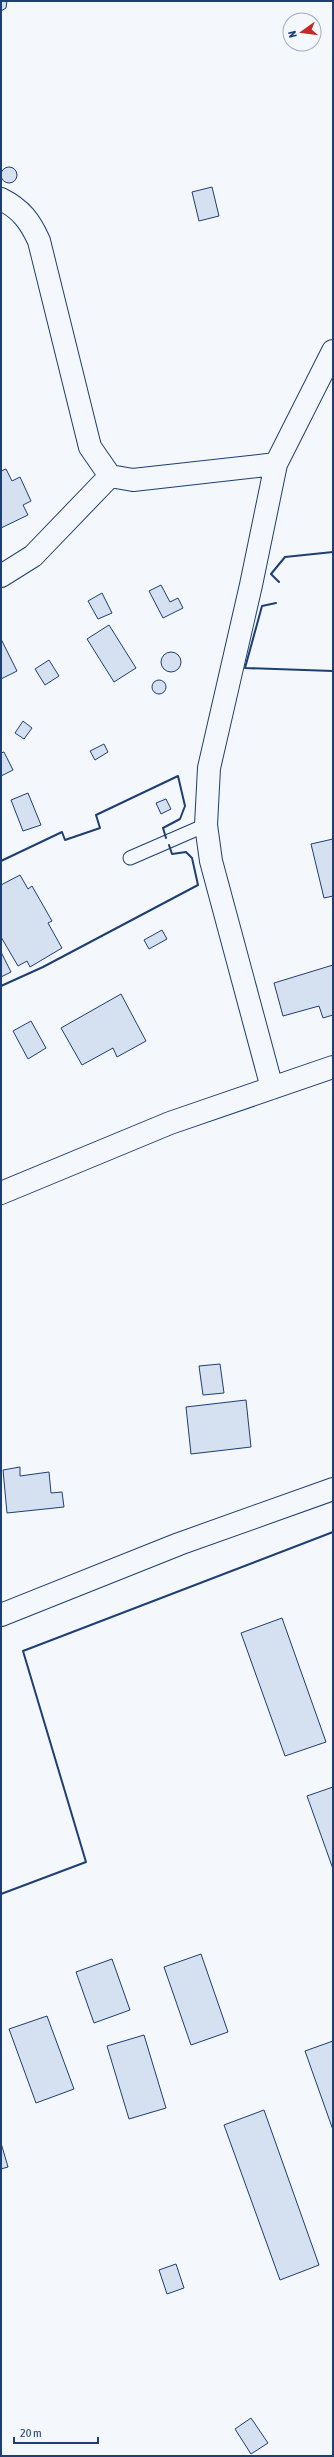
<svg xmlns="http://www.w3.org/2000/svg" width="334" height="2457" viewBox="0 0 334 2457" font-family="'Asap Condensed',sans-serif">
  <rect width="100%" height="100%" fill="#f4f7fb"/>
  <!-- building -->
  <path fill="#d5e0f0" stroke="#1d3f73" d="M1,1H7L6,8L1,11Z
    M1 175a8 8 0 1 1 16 0a8 8 0 1 1-16 0Z
    M212,187L219,216L199,221L192,192Z
    M6,469L12,481L20,477L31,501L23,505L28,515L1,528V471Z
    M161,585L170,602L178,598L183,608L163,618L149,591Z
    M102,593L112,613L98,619L88,601Z
    M109,625L136,668L114,682L87,639Z
    M1,639L17,671L1,679Z
    M161 662a10 10 0 1 1 20 0a10 10 0 1 1-20 0Z
    M49,660L59,676L45,685L35,669Z
    M152 687a7 7 0 1 1 14 0a7 7 0 1 1-14 0Z
    M23,721L32,728L24,739L15,733Z
    M104,744L108,752L95,760L90,751Z
    M4,752L13,770L1,776V753Z
    M28,793L41,825L23,831L11,800Z
    M166,799L171,809L161,814L156,803Z
    M333,839V896L324,898L311,844Z
    M20,875L28,889L32,886L52,921L48,923L62,948L30,967L27,961L18,966L1,937V885Z
    M162,930L167,939L149,949L144,940Z
    M1,952L11,972L1,977Z
    M333,965V1015L323,1018L319,1006L283,1016L274,983Z
    M121,994L146,1041L117,1057L113,1048L82,1065L61,1028Z
    M31,1021L46,1048L28,1059L13,1031Z
    M220,1364L224,1393L203,1395L199,1366Z
    M246,1400L251,1447L191,1454L186,1407Z
    M20,1467V1476L49,1472L51,1493L62,1492L64,1507L7,1513L3,1470Z
    M282,1618L326,1742L285,1756L241,1633Z
    M333,1787V1869L307,1796Z
    M201,1954L228,2032L191,2045L164,1967Z
    M112,1959L130,2010L94,2023L76,1972Z
    M47,2016L74,2089L36,2103L9,2029Z
    M144,2035L166,2108L129,2119L107,2046Z
    M333,2041V2130L305,2051Z
    M264,2110L319,2265L280,2280L224,2125Z
    M1,2143L8,2167L1,2169Z
    M176,2264L184,2288L167,2294L159,2270Z
    M251,2418L268,2443L251,2454L235,2429Z"/>
  <g fill="none" stroke-linecap="round" stroke-linejoin="round">
    <defs>
      <path id="lane" d="M130,858L206,825"/>
      <path id="street" d="M1,199C21,209 30,221 39,241L90,447L110,476
        M1,576L33,556L110,476L133,480L276,464L333,351
        M272,1088L211,861L206,825L209,768L251,585L276,464
        M1,1193L170,1123L333,1067
        M1,1615L179,1544L333,1489"/>
    </defs>
    <!-- lane casing -->
    <use href="#lane" stroke="#1d3f73" stroke-width="15"/>
    <!-- street casing -->
    <use href="#street" stroke="#1d3f73" stroke-width="24"/>
    <!-- lane -->
    <use href="#lane" stroke="#f4f7fb" stroke-width="13"/>
    <!-- street -->
    <use href="#street" stroke="#f4f7fb" stroke-width="22"/>
    <!-- wall -->
    <path stroke="#1d3f73" stroke-width="2" d="M279,582L271,574L285,557L333,552
      M276,603L262,606L245,668L333,671
      M1,861L62,832L65,840L100,828L96,815L178,776L185,806L180,819L163,828L166,838
      M1,986L43,967L198,885L192,858L186,852L172,854L169,845
      M1,1894L86,1862L23,1651L333,1532"/>
  </g>
  <!-- border -->
  <rect width="334" height="2457" fill="none" stroke="#1d3f73" stroke-width="4"/>
  <!-- north arrow -->
  <g transform="translate(302 32) rotate(256)"><circle r="19" fill="#f4f7fb" stroke="#9eadc5"/>
  <path d="M0-3L7 15L0 10L-7 15Z" fill="#c62828"/>
  <text y="-6" font-size="11" font-weight="bold" text-anchor="middle" fill="#1d3f73">N</text>
  </g>
  <!-- scale -->
  <path d="M14 2437v6h84v-6" fill="none" stroke="#1d3f73" stroke-width="2"/>
  <text x="20" y="2437" font-size="12" fill="#1d3f73" stroke="#f4f7fb" stroke-width="3" paint-order="stroke">20 m</text>
</svg>
